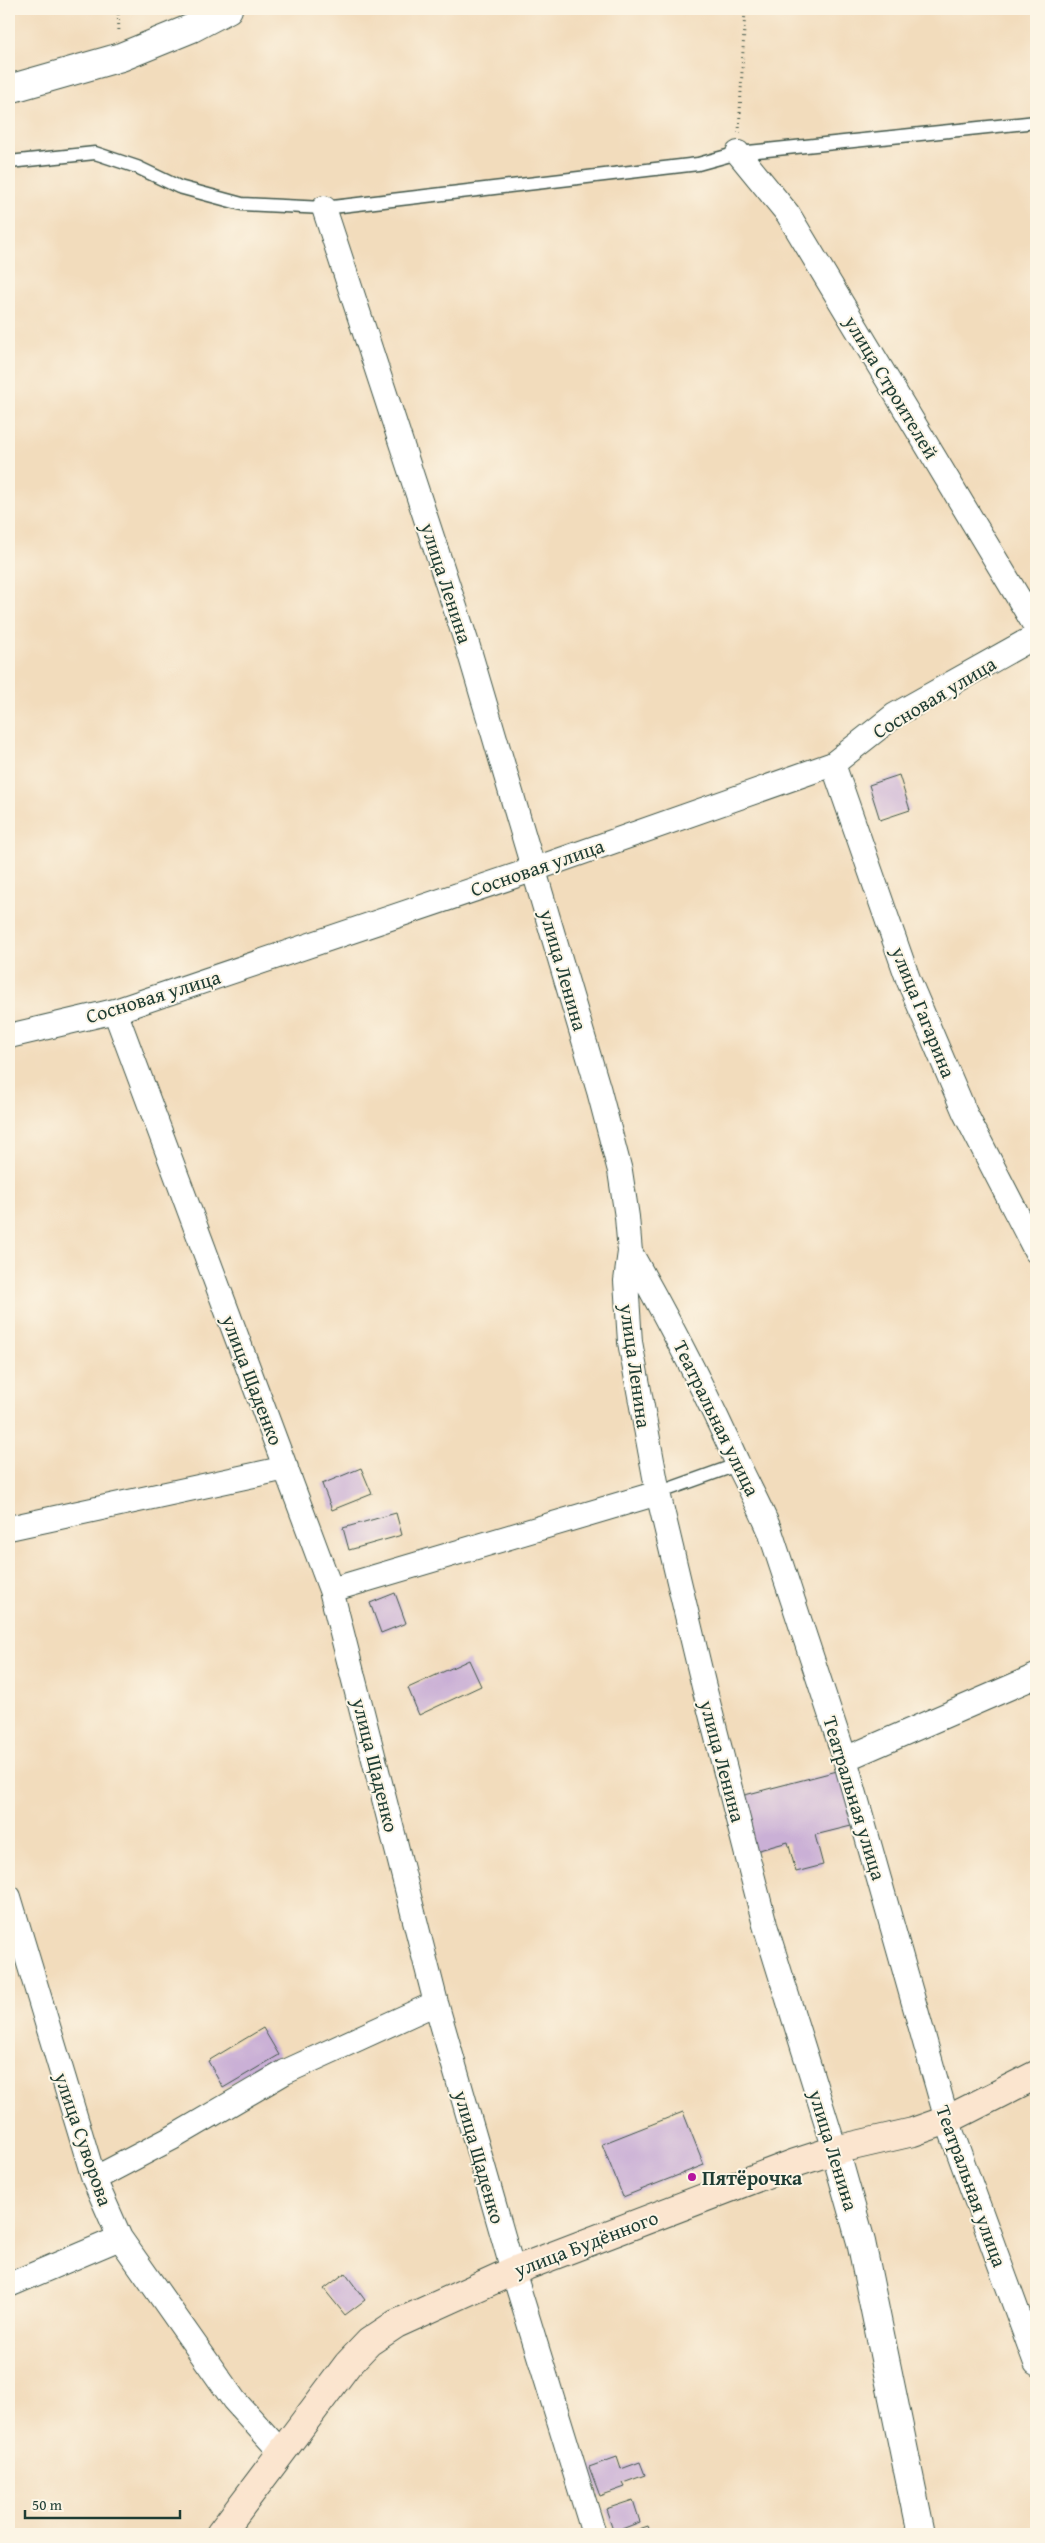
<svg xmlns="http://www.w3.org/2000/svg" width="1045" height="2543" viewBox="0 0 1045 2543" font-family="'Gentium Book Plus',serif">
  <rect width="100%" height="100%" fill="#fcf5e5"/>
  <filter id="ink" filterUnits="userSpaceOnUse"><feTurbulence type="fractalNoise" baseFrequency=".02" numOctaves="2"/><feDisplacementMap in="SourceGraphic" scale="10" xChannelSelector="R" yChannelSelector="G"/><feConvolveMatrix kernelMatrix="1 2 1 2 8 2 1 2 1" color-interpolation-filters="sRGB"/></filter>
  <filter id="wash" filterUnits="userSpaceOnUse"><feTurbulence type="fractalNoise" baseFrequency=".0096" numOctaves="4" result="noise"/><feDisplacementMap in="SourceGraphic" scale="20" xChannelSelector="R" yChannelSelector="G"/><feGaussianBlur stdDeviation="1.12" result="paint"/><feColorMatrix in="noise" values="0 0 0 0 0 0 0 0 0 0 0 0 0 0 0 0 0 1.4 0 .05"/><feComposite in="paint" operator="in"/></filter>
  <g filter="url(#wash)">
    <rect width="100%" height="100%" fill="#f2dcbc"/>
    <g id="blocks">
      <!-- building -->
      <path fill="#cab0d6" d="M899,775L910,810L880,820L869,785Z
        M361,1468L372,1494L332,1510L322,1484Z
        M396,1513L402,1535L349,1550L343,1528Z
        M395,1593L406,1623L381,1633L370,1603Z
        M469,1660L481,1686L419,1715L408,1688Z
        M841,1770L855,1825L815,1835L823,1865L796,1872L788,1842L752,1852L737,1797Z
        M263,2028L279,2055L223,2088L208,2061Z
        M683,2112L704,2165L623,2197L602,2144Z
        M345,2273L365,2300L345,2315L324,2289Z
        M617,2457L621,2469L640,2462L645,2475L623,2483L625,2487L600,2496L589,2467Z
        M633,2500L640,2522L614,2532L606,2509Z
        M648,2526L651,2534H625Z"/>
    </g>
  </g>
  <g filter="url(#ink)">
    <use href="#blocks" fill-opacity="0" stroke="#3f5548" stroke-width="1"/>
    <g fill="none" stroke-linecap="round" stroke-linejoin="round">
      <defs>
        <path id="service" d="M9,162L95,153L137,167L179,187L242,204L324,208L698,164L738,153L1036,122
          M658,1493L739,1464"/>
        <path id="minor" d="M738,153L788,214L1036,627
          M324,208L468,647L599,1091L620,1171L627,1217L630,1252L626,1281L630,1342L658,1493L704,1687L765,1925L835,2150
          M833,764L908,979L965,1113L1036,1251
          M115,1011L331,1590L436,2003L513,2271L594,2534
          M9,1036L115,1011L535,869L833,764L895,715L1036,636
          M630,1252C669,1321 705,1390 737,1462C748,1485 760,1507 770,1531L845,1759L947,2120L1036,2363
          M9,1528L286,1468
          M331,1590L658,1493
          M845,1759L1036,1676
          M9,1897L94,2179L120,2238L234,2400L280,2451
          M94,2179L172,2138L285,2072L436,2003
          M9,2285L120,2238"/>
        <path id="tertiary" d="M9,89L121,57L192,28L228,9
          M835,2150L861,2242L921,2534"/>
        <path id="secondary" d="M220,2534L348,2364L369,2342L396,2324L513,2271L795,2163L835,2150L913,2132L947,2120L1036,2075"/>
      </defs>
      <!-- service casing -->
      <use href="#service" stroke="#3f5548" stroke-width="15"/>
      <!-- minor casing -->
      <use href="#minor" stroke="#3f5548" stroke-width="26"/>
      <!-- tertiary casing -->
      <use href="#tertiary" stroke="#3f5548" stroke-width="30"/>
      <!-- secondary casing -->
      <use href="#secondary" stroke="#3f5548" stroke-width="30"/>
      <!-- path -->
      <path stroke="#3f5548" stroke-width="3" stroke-dasharray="1 4" stroke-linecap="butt" d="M118,9L119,33
        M739,133L745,9"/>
      <!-- service -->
      <use href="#service" stroke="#fff" stroke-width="12"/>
      <!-- minor -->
      <use href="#minor" stroke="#fff" stroke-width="24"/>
      <!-- tertiary -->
      <use href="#tertiary" stroke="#fff" stroke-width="28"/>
      <!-- secondary -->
      <use href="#secondary" stroke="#fbe5cf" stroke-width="28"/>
    </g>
  </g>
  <!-- markers -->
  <circle fill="#b5179e" stroke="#fcf5e5" stroke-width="2" cx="692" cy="2177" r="5"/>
  <g text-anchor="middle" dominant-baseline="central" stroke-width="4" stroke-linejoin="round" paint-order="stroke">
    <!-- street labels -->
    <g font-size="20" fill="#1f3d34" stroke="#fcf5e5">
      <text transform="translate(892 387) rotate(59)">улица Строителей</text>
      <text transform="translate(447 583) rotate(72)">улица Ленина</text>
      <text transform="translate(934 697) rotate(-31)">Сосновая улица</text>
      <text transform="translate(537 867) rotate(-19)">Сосновая улица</text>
      <text transform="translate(564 970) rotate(74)">улица Ленина</text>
      <text transform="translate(153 996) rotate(-17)">Сосновая улица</text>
      <text transform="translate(924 1012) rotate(68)">улица Гагарина</text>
      <text transform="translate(636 1366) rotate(82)">улица Ленина</text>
      <text transform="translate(253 1380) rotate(69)">улица Щаденко</text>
      <text transform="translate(717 1418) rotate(64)">Театральная улица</text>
      <text transform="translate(723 1761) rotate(75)">улица Ленина</text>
      <text transform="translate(376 1765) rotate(76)">улица Щаденко</text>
      <text transform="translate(855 1798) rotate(73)">Театральная улица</text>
      <text transform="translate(84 2139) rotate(71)">улица Суворова</text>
      <text transform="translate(834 2150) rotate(73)">улица Ленина</text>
      <text transform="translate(480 2157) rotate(74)">улица Щаденко</text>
      <text transform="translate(972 2186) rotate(70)">Театральная улица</text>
      <text transform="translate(586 2243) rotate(-21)">улица Будённого</text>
    </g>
    <!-- poi labels -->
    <g font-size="20" font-weight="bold" fill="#1f3d34" stroke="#fcf5e5" text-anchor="start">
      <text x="702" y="2177">Пятёрочка</text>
    </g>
  </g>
  <!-- margin -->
  <rect width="1045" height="2543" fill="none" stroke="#fcf5e5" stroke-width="30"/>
  <!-- scale -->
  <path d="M25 2510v8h155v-8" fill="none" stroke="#1f3d34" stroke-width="2.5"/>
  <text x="32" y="2510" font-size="15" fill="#1f3d34" stroke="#fcf5e5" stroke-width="4" paint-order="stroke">50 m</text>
</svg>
